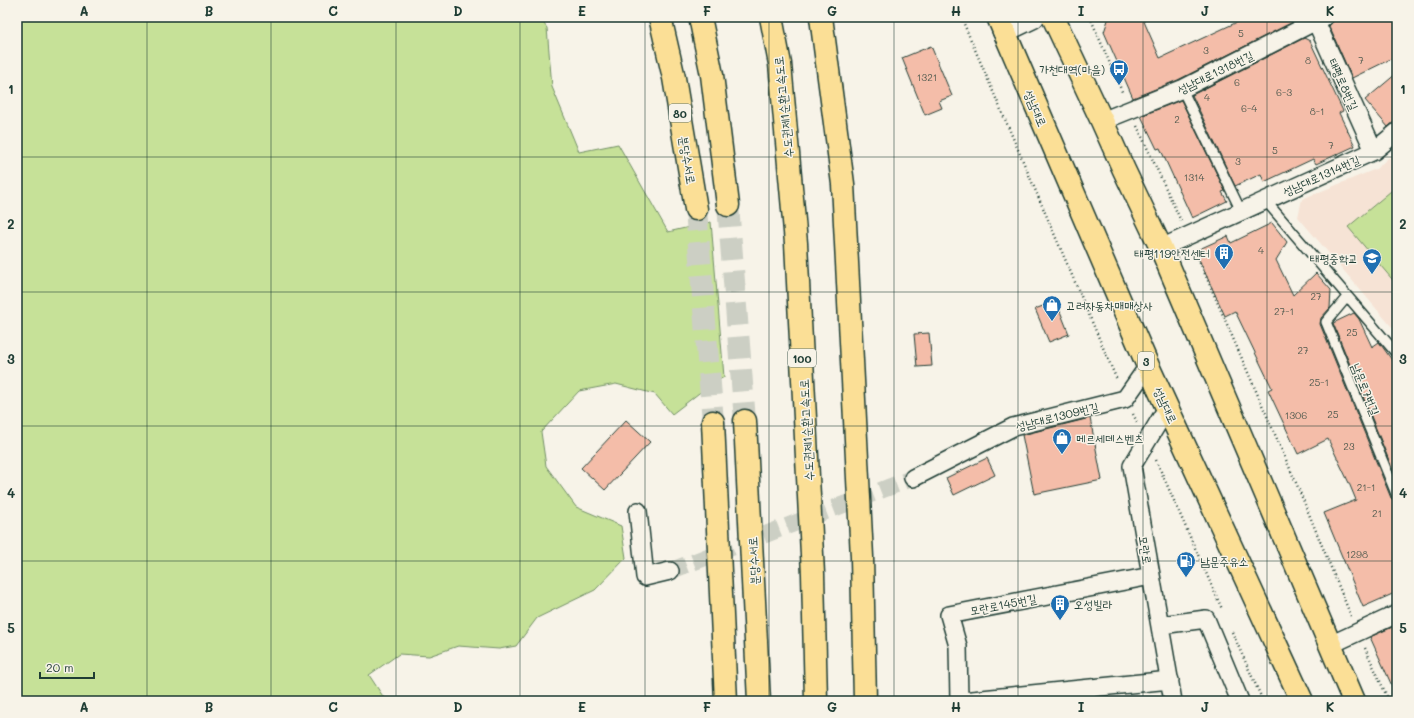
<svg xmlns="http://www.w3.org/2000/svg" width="1414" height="718" viewBox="0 0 1414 718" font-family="Mali,'Poor Story',sans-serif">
  <rect width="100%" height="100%" fill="#f7f3e8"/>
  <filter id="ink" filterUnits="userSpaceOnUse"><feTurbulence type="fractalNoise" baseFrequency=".025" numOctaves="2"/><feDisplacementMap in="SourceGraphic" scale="8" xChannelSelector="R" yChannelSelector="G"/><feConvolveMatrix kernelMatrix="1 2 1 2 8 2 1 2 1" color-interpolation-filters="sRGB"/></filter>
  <g filter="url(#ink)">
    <!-- built -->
    <path fill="#f6e3d5" d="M1397,150V333L1298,217L1302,199L1376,169Z"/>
    <!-- green -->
    <path fill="#c6e198" stroke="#728f66" d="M17,17H539L547,28L552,87L579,152L618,144L668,232L711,222L724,377L703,390L672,414L655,394L616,384L579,391L541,432L546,466L576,507L621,526L626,558L595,590L537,618L516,646L499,649L458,646L429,656L399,654L369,675L386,701H17Z
      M1397,186V285L1348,227Z"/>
    <!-- building -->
    <path fill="#f4bda9" stroke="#1f3d34" d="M1109,17H1142L1160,58L1248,17H1298L1297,20L1178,80L1133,98L1104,32Z
      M1334,17H1397V56L1352,78L1329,26L1333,22Z
      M1304,38L1310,41L1343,111L1339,113L1355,146L1316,164L1313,159L1264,182L1261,174L1235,186L1192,95Z
      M931,46L952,96L939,101L942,108L925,115L902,58Z
      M1397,73V119L1388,127L1365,100Z
      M1181,100L1225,191L1222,192L1227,201L1192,218L1160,148L1157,149L1141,116Z
      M1272,223L1287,242L1276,260L1293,295L1316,273L1331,290L1330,308L1321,318L1320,324L1391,498L1394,501L1397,502V592L1363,607L1324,513L1356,500L1349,483L1328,439L1298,454L1268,390L1272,388L1235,311L1225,316L1195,251L1228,236L1231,243Z
      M1056,301L1069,334L1049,342L1035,309Z
      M1354,313L1359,319L1372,347L1379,342L1397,367V480L1333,323Z
      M929,333L932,366L917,367L914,334Z
      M1090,418L1102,480L1034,494L1022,435Z
      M626,420L650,442L605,490L581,468Z
      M987,458L995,475L954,495L946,478Z
      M1397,625V697L1370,637Z"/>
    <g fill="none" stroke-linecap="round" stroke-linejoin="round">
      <!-- minor-tunnel -->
      <path stroke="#cccfc4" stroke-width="17" stroke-dasharray="17 8" stroke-linecap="butt" d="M670,571L913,478"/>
      <!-- trunk-tunnel -->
      <path stroke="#cccfc4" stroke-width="22" stroke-dasharray="22 11" stroke-linecap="butt" d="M728,205L745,421
        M696,209L713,422"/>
      <defs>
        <path id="service" d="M1182,89L1241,211
          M1265,200L1397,354
          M1347,297L1326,322L1397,496"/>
        <path id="minor" d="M1314,17L1374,151
          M1102,121L1182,89L1324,17
          M1161,248L1374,151L1397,132
          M1167,408L1132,466L1173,701
          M913,478L1013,427L1125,399L1148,366
          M638,511L645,577L670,571
          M1161,625L1206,619L1240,701
          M1330,645L1397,614
          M959,701L958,646L949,615L1151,576
          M962,701L1170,680"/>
        <path id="secondary" d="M1004,31L1033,17"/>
        <path id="primary" d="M998,17L1148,366L1302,701
          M1053,17L1102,121L1124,170L1161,248L1354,701"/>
        <path id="trunk" d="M660,17L674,78L696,209
          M700,17L712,75L728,205
          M745,421L759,701
          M713,422L726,701"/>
        <path id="motorway" d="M771,17L780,64L796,243L813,574L816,701
          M821,17L843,184L862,557L865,701"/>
      </defs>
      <!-- service casing -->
      <use href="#service" stroke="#1f3d34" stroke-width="12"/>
      <!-- minor casing -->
      <use href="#minor" stroke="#1f3d34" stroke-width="20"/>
      <!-- secondary casing -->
      <use href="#secondary" stroke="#1f3d34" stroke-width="25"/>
      <!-- primary casing -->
      <use href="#primary" stroke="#1f3d34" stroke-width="25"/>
      <!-- trunk casing -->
      <use href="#trunk" stroke="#1f3d34" stroke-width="25"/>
      <!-- motorway casing -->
      <use href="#motorway" stroke="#1f3d34" stroke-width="25"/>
      <!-- path -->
      <path stroke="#1f3d34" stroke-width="2.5" stroke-dasharray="1 3" stroke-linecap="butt" d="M961,17L1117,380
        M1090,17L1123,94
        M1137,126L1181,221
        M1195,251L1297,485L1351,616
        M1133,414L1138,424
        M1156,460L1222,609
        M1232,632L1263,701
        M1365,648L1389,701"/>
      <!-- service -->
      <use href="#service" stroke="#f7f3e8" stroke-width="9"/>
      <!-- minor -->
      <use href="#minor" stroke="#f7f3e8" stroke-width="17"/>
      <!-- secondary -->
      <use href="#secondary" stroke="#f7f3e8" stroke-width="22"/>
      <!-- primary -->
      <use href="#primary" stroke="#fbdf96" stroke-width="22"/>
      <!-- trunk -->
      <use href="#trunk" stroke="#fbdf96" stroke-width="22"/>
      <!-- motorway -->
      <use href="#motorway" stroke="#fbdf96" stroke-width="22"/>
    </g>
  </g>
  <!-- grid -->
  <path fill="none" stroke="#1f3d34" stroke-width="1" stroke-opacity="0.55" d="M147,17V701M271,17V701M396,17V701M520,17V701M645,17V701M769,17V701M894,17V701M1018,17V701M1143,17V701M1267,17V701M17,157H1397M17,292H1397M17,426H1397M17,561H1397"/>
  <!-- icons -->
  <defs>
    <symbol id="bus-pin" viewBox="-11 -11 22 30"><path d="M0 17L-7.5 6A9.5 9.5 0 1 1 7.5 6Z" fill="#1f6fb2" stroke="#f7f3e8"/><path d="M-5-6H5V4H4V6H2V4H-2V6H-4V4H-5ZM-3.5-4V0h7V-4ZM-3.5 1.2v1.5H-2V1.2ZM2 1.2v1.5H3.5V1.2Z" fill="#fff"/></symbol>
    <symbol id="building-pin" viewBox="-11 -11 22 30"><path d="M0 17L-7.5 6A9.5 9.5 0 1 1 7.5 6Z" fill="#1f6fb2" stroke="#f7f3e8"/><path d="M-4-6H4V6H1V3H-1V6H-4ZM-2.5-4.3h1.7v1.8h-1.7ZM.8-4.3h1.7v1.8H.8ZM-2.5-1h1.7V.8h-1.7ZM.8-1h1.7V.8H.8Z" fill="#fff"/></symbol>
    <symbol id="school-pin" viewBox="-11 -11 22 30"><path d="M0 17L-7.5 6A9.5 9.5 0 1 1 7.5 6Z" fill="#1f6fb2" stroke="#f7f3e8"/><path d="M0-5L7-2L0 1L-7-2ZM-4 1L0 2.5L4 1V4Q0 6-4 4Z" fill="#fff"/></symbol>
    <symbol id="shop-pin" viewBox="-11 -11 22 30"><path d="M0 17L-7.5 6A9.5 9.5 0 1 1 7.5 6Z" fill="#1f6fb2" stroke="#f7f3e8"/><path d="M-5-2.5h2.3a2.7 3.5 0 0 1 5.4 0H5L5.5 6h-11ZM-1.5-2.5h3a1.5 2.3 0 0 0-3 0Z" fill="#fff"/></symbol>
    <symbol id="fuel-pin" viewBox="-11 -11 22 30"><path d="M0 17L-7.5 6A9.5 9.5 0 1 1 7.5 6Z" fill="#1f6fb2" stroke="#f7f3e8"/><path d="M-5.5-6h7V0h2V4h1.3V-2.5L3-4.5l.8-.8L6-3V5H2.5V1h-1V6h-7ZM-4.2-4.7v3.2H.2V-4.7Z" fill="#fff"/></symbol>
  </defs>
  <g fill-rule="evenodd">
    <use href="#bus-pin" x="1108" y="58" width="22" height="30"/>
    <use href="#building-pin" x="1213" y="242" width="22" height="30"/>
    <use href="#school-pin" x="1361" y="247" width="22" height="30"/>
    <use href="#shop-pin" x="1041" y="294" width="22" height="30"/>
    <use href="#shop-pin" x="1051" y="427" width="22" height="30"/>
    <use href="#fuel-pin" x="1175" y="550" width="22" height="30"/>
    <use href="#building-pin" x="1049" y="593" width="22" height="30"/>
  </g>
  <g text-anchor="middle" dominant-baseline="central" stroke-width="3" stroke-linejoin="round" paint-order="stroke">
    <!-- number labels -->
    <g font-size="10" fill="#545d51">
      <text x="1241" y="33">5</text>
      <text x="1206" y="50">3</text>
      <text x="1308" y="60">8</text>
      <text x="1361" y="60">7</text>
      <text x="927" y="77">1321</text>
      <text x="1237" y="82">6</text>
      <text x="1284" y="92">6-3</text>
      <text x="1207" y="97">4</text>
      <text x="1249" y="108">6-4</text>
      <text x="1317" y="111">8-1</text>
      <text x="1177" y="119">2</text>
      <text x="1331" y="145">7</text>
      <text x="1275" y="150">5</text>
      <text x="1238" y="161">3</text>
      <text x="1194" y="177">1314</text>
      <text x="1261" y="250">4</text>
      <text x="1316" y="296">27</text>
      <text x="1284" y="311">27-1</text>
      <text x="1352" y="332">25</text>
      <text x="1303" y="350">27</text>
      <text x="1319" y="382">25-1</text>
      <text x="1333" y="414">25</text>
      <text x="1296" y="415">1306</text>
      <text x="1349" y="446">23</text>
      <text x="1366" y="487">21-1</text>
      <text x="1377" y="513">21</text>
      <text x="1357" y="554">1298</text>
    </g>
    <!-- shield labels -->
    <g fill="#f7f3e8" stroke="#60746a" stroke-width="1">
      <rect x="669" y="104" width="22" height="18" rx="3"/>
      <rect x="788" y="349" width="28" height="18" rx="3"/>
      <rect x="1138" y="352" width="16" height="18" rx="3"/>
    </g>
    <g font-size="11" font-weight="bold" fill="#1f3d34">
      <text x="680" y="113">80</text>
      <text x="802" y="358">100</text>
      <text x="1146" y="361">3</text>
    </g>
    <!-- poi labels -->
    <g font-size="12" fill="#1f3d34" stroke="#f7f3e8" text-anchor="start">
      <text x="1105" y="69" text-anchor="end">가천대역(마을)</text>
      <text x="1210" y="253" text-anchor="end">태평119안전센터</text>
      <text x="1358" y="258" text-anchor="end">태평중학교</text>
      <text x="1066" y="305">고려자동차매매상사</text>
      <text x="1076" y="438">메르세데스벤츠</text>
      <text x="1200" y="561">남문주유소</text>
      <text x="1074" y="604">오성빌라</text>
    </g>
    <!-- street labels -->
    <g font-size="12" fill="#1f3d34" stroke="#f7f3e8">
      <text transform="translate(1215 72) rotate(-26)">성남대로1318번길</text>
      <text transform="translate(1344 84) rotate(66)">태평로8번길</text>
      <text transform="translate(783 107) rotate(-96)">수도권제1순환고속도로</text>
      <text transform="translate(1036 108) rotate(67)">성남대로</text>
      <text transform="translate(688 160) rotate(80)">분당수서로</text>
      <text transform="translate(1321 175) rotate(-24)">성남대로1314번길</text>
      <text transform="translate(1366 389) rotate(68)">남문로7번길</text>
      <text transform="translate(1166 405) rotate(65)">성남대로</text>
      <text transform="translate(1057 416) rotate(-14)">성남대로1309번길</text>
      <text transform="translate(806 430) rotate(-93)">수도권제1순환고속도로</text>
      <text transform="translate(1146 550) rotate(81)">모란로</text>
      <text transform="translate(753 561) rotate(-93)">분당수서로</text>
      <text transform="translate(1003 604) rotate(-11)">모란로145번길</text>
    </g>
  </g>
  <!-- margin -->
  <rect width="1414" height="718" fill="none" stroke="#f7f3e8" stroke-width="44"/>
  <!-- scale -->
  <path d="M40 672v6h54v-6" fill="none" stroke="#1f3d34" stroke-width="2"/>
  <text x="46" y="672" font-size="12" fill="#1f3d34" stroke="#f7f3e8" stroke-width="3" paint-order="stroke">20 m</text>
  <rect x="22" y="22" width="1370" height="674" fill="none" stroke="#1f3d34" stroke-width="1.5"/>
  <g font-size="13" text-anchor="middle" font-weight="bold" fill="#1f3d34">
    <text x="84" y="16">A</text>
    <text x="209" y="16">B</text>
    <text x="333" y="16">C</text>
    <text x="458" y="16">D</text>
    <text x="582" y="16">E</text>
    <text x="707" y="16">F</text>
    <text x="832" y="16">G</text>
    <text x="956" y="16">H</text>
    <text x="1081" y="16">I</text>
    <text x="1205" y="16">J</text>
    <text x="1330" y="16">K</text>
    <text x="11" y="94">1</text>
    <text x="1403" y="94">1</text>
    <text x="11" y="229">2</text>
    <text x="1403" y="229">2</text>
    <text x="11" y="364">3</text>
    <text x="1403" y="364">3</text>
    <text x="11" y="498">4</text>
    <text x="1403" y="498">4</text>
    <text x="11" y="633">5</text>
    <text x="1403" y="633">5</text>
    <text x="84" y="712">A</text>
    <text x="209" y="712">B</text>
    <text x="333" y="712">C</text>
    <text x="458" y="712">D</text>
    <text x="582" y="712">E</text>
    <text x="707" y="712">F</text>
    <text x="832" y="712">G</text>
    <text x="956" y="712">H</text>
    <text x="1081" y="712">I</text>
    <text x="1205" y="712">J</text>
    <text x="1330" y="712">K</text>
  </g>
</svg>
